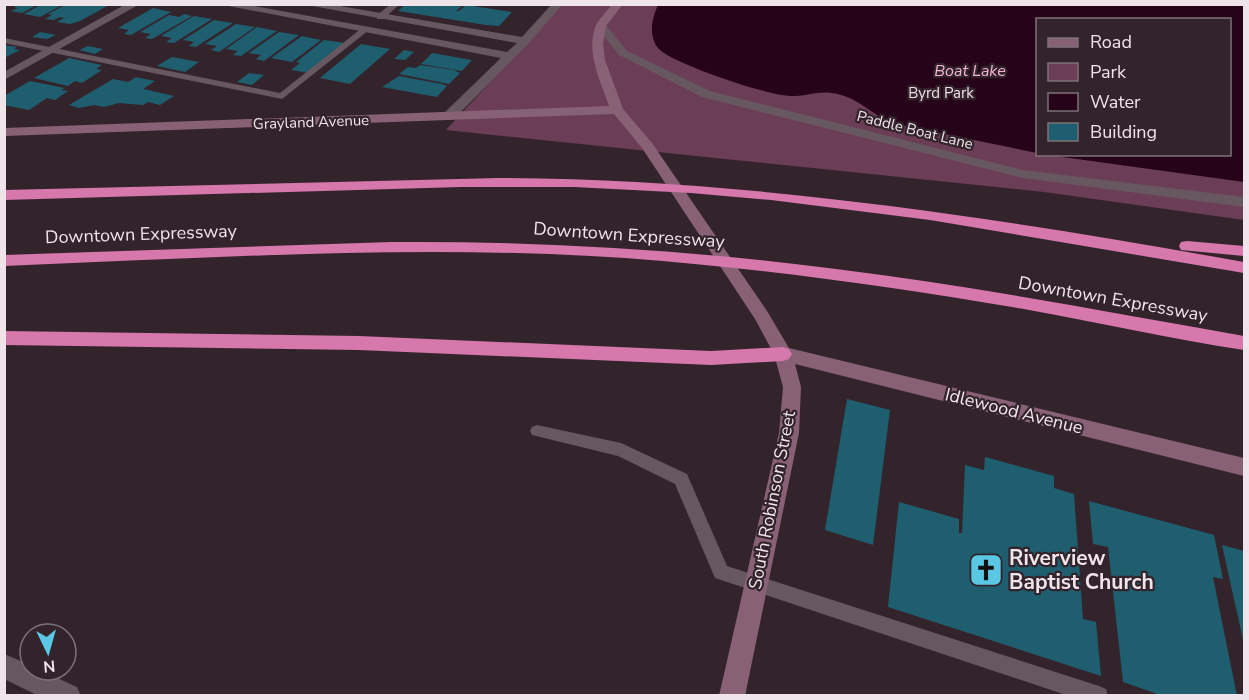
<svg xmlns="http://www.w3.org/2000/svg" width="1249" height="700" viewBox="0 0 1249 700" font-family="'Nunito Sans',sans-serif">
  <rect width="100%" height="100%" fill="#33242c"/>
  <!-- green -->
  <path fill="#6c3d56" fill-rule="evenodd" d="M562,5H1244V220L1044,192L446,130ZM1038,20H1230V154H1038Z"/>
  <!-- water -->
  <path fill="#260318" d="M658,5H1241L1244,7V182L1048,155L1230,154V20H1038L1037,153L891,123C870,113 855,95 831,93C818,91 803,97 790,96C769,96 670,63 658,48C648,35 652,18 658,5Z"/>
  <!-- building -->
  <path fill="#1e5e6e" d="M18,4H39L22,13L11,11L18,8L14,7Z
    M42,4H64L40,17L24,14Z
    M67,4H111L80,21L70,24L57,22L64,18L60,17L54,20L45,19L52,15L48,14Z
    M406,4H460L463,5L456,11H459L466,5L512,12L499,26L486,25L398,11Z
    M153,8L171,12L131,35L124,34L129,30L118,28Z
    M184,14L192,16L152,39L145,38L151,34L140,32L169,15L179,17Z
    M194,16L212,19L174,43L166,42L172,38L161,36Z
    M214,20L233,23L196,47L189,46L194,42L183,40Z
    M236,24L255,27L219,52L211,50L217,46L205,44Z
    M257,27L277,31L241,56L233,55L238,51L226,49Z
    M40,32L56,35L47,39L32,37Z
    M279,32L299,35L264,61L256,59L261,55L249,53Z
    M302,36L321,40L292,62L271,58Z
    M324,40L345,43L309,73L291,70L300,63L296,62Z
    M361,44L390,49L350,84L320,78Z
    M4,45L17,47L14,49L20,50L4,58Z
    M88,46L103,49L95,54L79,50Z
    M404,50L414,52L405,60L394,59Z
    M432,53L472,60L462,71L421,64Z
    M172,57L199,62L185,72L157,66Z
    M69,58L102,65L96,69L102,70L82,83L75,81L68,86L34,78Z
    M420,65L454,70L460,73L449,84L399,74L408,67L416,68Z
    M249,73L264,75L252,85L237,82Z
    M399,76L442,84L447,86L437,97L382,87Z
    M136,77L155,81L143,89L174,96L160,105L148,102L143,105L119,103L104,107L94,105L79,108L69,105L113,79L128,82Z
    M30,81L65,88L61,90L68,91L55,100L47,98L29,110L4,105V96Z
    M847,399L890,410L873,545L825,530Z
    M985,457L1054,476V488L1074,494L1083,619L1096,622L1101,676L888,607L899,502L959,519V533H962L965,465L984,470Z
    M1089,501L1214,535L1223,579L1213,577L1237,696H1163L1123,682L1108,547L1093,544Z
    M1222,545L1244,551V644Z"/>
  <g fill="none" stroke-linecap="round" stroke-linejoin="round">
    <!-- lane -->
    <path fill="#67575f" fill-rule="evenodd" d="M391,4H400L383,19H377V15Z
      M362,28L369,30L282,99L4,43V38L280,93Z
      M537,425L621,443L687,474L727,566L1099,686L1106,689L1108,696H1069L715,578L675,484L618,456L532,435L530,431L532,427Z"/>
    <!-- street -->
    <path fill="#67575f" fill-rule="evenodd" d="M126,4H140L4,80V72Z
      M218,4H243L507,52L517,43L301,4H328L522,37L552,4H563L529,43L453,120H443L442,117L443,114L501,58Z
      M601,23L605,24L627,51L710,91L1023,170L1244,197V207L1023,178L702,97L619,55L596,26Z
      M4,654L30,665V670H40L77,687L81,696H39L4,679Z"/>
    <!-- secondary -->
    <path fill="#886176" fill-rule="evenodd" d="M612,4H623L606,26L603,44L605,60L623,109L652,143L767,311L789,348L1244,458V476L795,364L801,387L799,433L745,696H719L779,433L783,387L774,354L755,319L642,148L614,114L4,136V128L609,106C601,82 586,54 595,28C598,19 607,12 612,4Z"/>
    <!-- highway -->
    <path fill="#d678ac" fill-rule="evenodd" d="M499,178C750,179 997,218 1244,262V273L930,220L771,200L691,193L574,187H461L4,200V190Z
      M1187,241L1244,246V256L1181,250L1179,246L1181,242Z
      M392,242C541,241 689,250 836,269C973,286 1108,312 1244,336V350C1172,339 1101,323 1029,310C895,287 760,268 625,258C418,244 211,258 4,266V255Z
      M4,331L359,336L711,351L783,347L789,349L792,354L789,359L783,361L711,365L359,350L4,345Z"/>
  </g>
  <!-- icons -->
  <defs>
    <symbol id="church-square" viewBox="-11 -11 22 22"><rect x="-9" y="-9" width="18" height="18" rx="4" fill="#5ac8e5" stroke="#33242c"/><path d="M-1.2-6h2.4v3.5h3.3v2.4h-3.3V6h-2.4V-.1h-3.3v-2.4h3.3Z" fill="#111"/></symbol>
  </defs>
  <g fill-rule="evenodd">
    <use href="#church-square" x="967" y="551" width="38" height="38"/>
  </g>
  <g text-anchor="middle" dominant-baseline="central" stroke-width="4.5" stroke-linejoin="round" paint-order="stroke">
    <!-- far-park labels -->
    <g font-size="15" fill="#f2dbe6" stroke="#33242c">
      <text x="941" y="93">Byrd Park</text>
    </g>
    <!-- far-street labels -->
    <g font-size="15" fill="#eee4e9" stroke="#33242c">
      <text transform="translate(311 122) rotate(-2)">Grayland Avenue</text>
      <text transform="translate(915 130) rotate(14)">Paddle Boat Lane</text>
    </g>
    <!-- far-water labels -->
    <g font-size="16" font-style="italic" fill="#f5b4d5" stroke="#33242c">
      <text x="970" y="71">Boat Lake</text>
    </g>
    <!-- street labels -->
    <g font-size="18" fill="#eee4e9" stroke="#33242c">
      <text transform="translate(141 234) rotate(-2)">Downtown Expressway</text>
      <text transform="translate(629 235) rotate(4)">Downtown Expressway</text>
      <text transform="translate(1113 299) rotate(10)">Downtown Expressway</text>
      <text transform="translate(1014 411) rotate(14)">Idlewood Avenue</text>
      <text transform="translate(772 500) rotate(-79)">South Robinson Street</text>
    </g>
    <!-- near-poi labels -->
    <g font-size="21" font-weight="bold" fill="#eee4e9" stroke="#33242c" text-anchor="start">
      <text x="1009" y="558">Riverview<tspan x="1009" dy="24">Baptist Church</tspan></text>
    </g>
  </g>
  <!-- border -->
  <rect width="1249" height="700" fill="none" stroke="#eee4e9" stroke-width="12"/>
  <!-- legend -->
  <rect x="1036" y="18" width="195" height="138" fill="#33242c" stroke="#7e7178" stroke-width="1.5"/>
  <rect x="1048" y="38" width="30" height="9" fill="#886176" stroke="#7e7178" stroke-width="1.5"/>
  <text x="1090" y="48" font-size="18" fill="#eee4e9">Road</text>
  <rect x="1048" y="63" width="30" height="18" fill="#6c3d56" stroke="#7e7178" stroke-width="1.5"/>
  <text x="1090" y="78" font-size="18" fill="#eee4e9">Park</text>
  <rect x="1048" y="93" width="30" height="18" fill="#260318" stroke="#7e7178" stroke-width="1.5"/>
  <text x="1090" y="108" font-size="18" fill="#eee4e9">Water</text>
  <rect x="1048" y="123" width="30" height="18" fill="#1e5e6e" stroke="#7e7178" stroke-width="1.5"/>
  <text x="1090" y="138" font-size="18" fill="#eee4e9">Building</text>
  <!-- north arrow -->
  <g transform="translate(48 652) rotate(175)"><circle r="28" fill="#33242c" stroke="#7e7178" stroke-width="1.5"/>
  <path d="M0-4.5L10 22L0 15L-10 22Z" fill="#5ac8e5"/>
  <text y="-9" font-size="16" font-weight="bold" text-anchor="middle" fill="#eee4e9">N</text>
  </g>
</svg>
